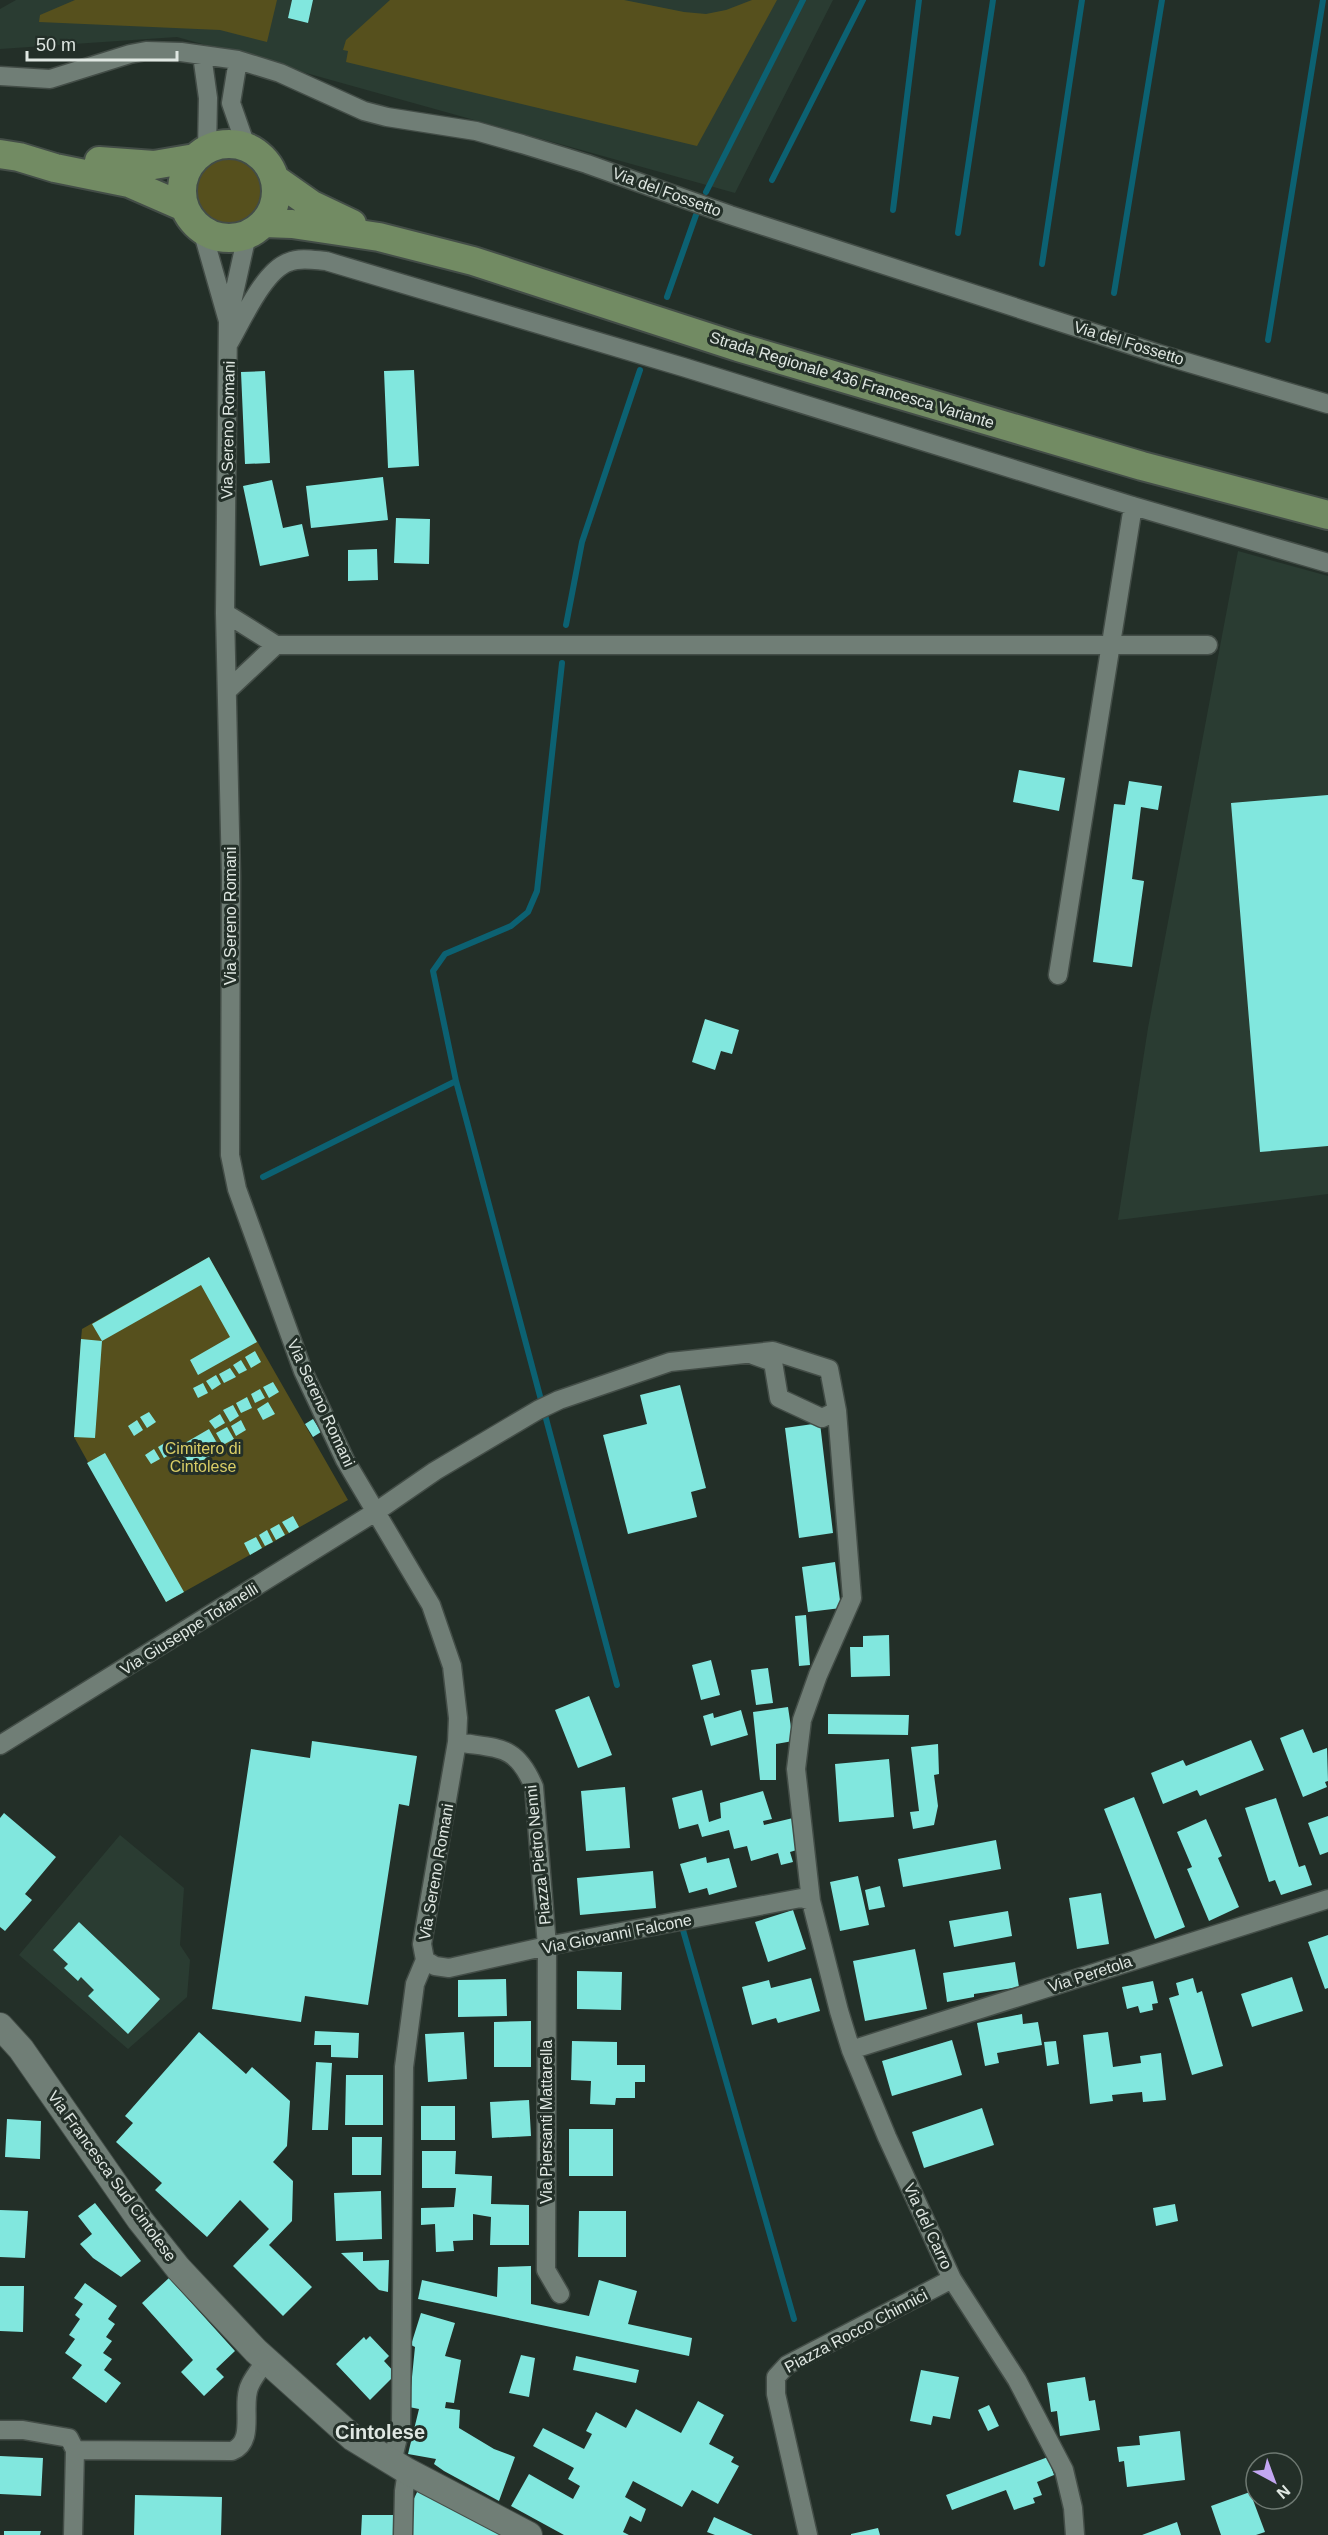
<svg xmlns="http://www.w3.org/2000/svg" width="1328" height="2535" viewBox="0 0 1328 2535" font-family="Arial,sans-serif">
  <rect width="100%" height="100%" fill="#232f28"/>
  <!-- built -->
  <path fill="#2a3c32" d="M16,0H833L735,193L177,37L0,49V9Z
    M1238,551L1328,576V1194L1118,1220L1148,1028Z
    M120,1835L184,1888L180,1945L190,1960L187,1997L128,2049L19,1955Z"/>
  <!-- green -->
  <path fill="#56501d" d="M75,0H277L267,42L220,30L39,22L40,15Z
    M390,0H624L684,12L706,14L726,10L752,0H777L697,146L346,62L348,51L343,50L346,40Z
    M195 191a33 33 0 1 1 66 0a33 33 0 1 1-66 0Z
    M209,1257L348,1500L166,1602L74,1437L81,1339L82,1329Z"/>
  <g fill="none" stroke-linecap="round" stroke-linejoin="round">
    <!-- stream -->
    <path stroke="#0c6172" stroke-width="6" d="M772,180L863,0
      M706,192L803,0
      M893,210L919,0
      M958,233L993,0
      M1042,264L1082,0
      M1114,293L1162,0
      M667,297L696,215
      M1268,340L1323,0
      M566,625L582,542L640,370
      M456,1081L617,1685
      M263,1177L456,1081L433,971L445,954L511,926L528,912L537,891L562,663
      M683,1930L794,2319"/>
  </g>
  <!-- building -->
  <path fill="#81e7de" d="M292,0H313L308,23L288,18Z
    M414,370L419,466L388,468L384,371Z
    M265,371L270,463L245,464L241,372Z
    M383,477L388,520L311,528L306,486Z
    M272,480L283,528L302,524L309,556L260,566L243,486Z
    M396,518L430,519L429,564L394,563Z
    M377,549L378,580L348,581V550Z
    M1019,770L1065,778L1059,811L1013,802Z
    M1129,781L1162,786L1158,810L1141,807L1132,879L1144,881L1132,967L1093,962L1114,804L1125,805Z
    M1328,795V1146L1260,1152L1231,803Z
    M705,1019L739,1030L732,1054L721,1051L715,1070L692,1062Z
    M209,1257L257,1342L198,1375L190,1360L230,1337L201,1285L102,1341L95,1438L74,1437L81,1339L102,1341L92,1324Z
    M255,1351L261,1362L251,1368L245,1357Z
    M241,1360L247,1370L239,1374L233,1365Z
    M230,1368L236,1377L224,1383L219,1374Z
    M216,1375L221,1384L212,1390L206,1381Z
    M273,1382L279,1392L269,1398L263,1387Z
    M203,1383L208,1393L198,1398L193,1388Z
    M680,1385L706,1488L691,1492L697,1517L628,1534L603,1435L647,1424L640,1395Z
    M260,1389L265,1398L255,1403L251,1394Z
    M247,1397L252,1408L241,1413L236,1403Z
    M268,1402L275,1414L263,1420L257,1409Z
    M233,1405L239,1416L230,1422L223,1410Z
    M149,1412L156,1422L147,1428L140,1417Z
    M220,1414L225,1423L215,1429L209,1421Z
    M313,1419L321,1432L313,1437L305,1424Z
    M137,1420L143,1430L134,1436L128,1426Z
    M241,1420L246,1430L236,1436L231,1426Z
    M820,1423L833,1533L799,1538L785,1428Z
    M227,1427L234,1439L223,1445L216,1433Z
    M209,1429L221,1450L189,1468L178,1447Z
    M168,1441L174,1452L164,1458L158,1447Z
    M154,1449L160,1459L151,1464L145,1455Z
    M105,1453L184,1592L166,1602L87,1463Z
    M293,1516L299,1527L289,1533L282,1522Z
    M279,1524L285,1535L276,1540L270,1529Z
    M267,1530L273,1542L265,1546L259,1535Z
    M256,1537L262,1548L250,1555L244,1543Z
    M835,1562L841,1608L808,1612L802,1567Z
    M806,1615L810,1665L799,1666L795,1616Z
    M889,1635L890,1676L851,1677L850,1647H863V1636Z
    M711,1660L720,1695L701,1700L692,1665Z
    M768,1668L773,1703L756,1705L751,1670Z
    M589,1696L612,1755L578,1768L555,1710Z
    M788,1707L793,1741L776,1744V1780H760L753,1712Z
    M741,1710L748,1735L711,1746L703,1716L713,1713L714,1718Z
    M828,1714L909,1715L908,1735L828,1734Z
    M1303,1729L1313,1753L1327,1748L1328,1781L1325,1782L1327,1787L1303,1797L1280,1738Z
    M1251,1740L1264,1770L1200,1796L1197,1790L1163,1804L1151,1773L1183,1760L1186,1766Z
    M312,1741L417,1756L409,1806L399,1804L368,2005L305,1996L301,2022L212,2009L251,1749L310,1758Z
    M938,1744L939,1774L934,1775L938,1806L934,1825L913,1829L910,1812L919,1811L911,1747Z
    M889,1759L894,1817L839,1822L835,1764Z
    M625,1787L630,1848L586,1851L581,1791Z
    M702,1790L709,1822L721,1818L720,1803L763,1791L772,1819L763,1821L764,1825L793,1818L800,1849L790,1852L793,1862L781,1865L778,1853L751,1861L747,1846L734,1849L729,1830L702,1837L698,1824L679,1829L672,1798Z
    M1134,1797L1185,1927L1155,1939L1104,1809Z
    M1276,1798L1299,1867L1305,1865L1312,1885L1281,1895L1275,1880L1269,1882L1245,1808Z
    M4,1813L56,1857L25,1894L32,1900L5,1931L0,1927V1818Z
    M1328,1816V1852L1320,1855L1308,1823Z
    M1206,1819L1222,1856L1218,1858L1239,1907L1209,1921L1187,1869L1192,1867L1177,1832Z
    M996,1840L1001,1869L903,1887L898,1859Z
    M706,1857L707,1863L729,1858L737,1887L709,1895L707,1888L689,1893L680,1864Z
    M653,1871L656,1908L580,1915L577,1878Z
    M858,1876L869,1925L840,1931L830,1882Z
    M880,1886L885,1907L869,1910L865,1890Z
    M1101,1893L1109,1944L1077,1949L1069,1898Z
    M793,1910L806,1949L768,1962L755,1922Z
    M1008,1911L1012,1936L954,1947L949,1921Z
    M79,1922L160,1999L128,2034L88,1996L94,1990L81,1977L78,1981L64,1968L68,1964L53,1950Z
    M1328,1935V1988L1325,1989L1308,1942Z
    M915,1949L927,2009L865,2021L853,1961Z
    M1015,1962L1019,1987L974,1994V1997L947,2002L943,1973Z
    M577,1971L622,1972L621,2010L577,2009Z
    M1292,1977L1303,2011L1252,2027L1241,1994Z
    M811,1978L820,2011L778,2023L776,2018L752,2025L742,1987L769,1980L771,1988Z
    M1193,1978L1197,1993L1202,1991L1223,2066L1192,2075L1169,1998L1179,1995L1176,1983Z
    M506,1979L507,2016L458,2017V1980Z
    M1153,1981L1158,2003L1152,2004L1153,2010L1140,2013L1138,2006L1127,2009L1122,1987Z
    M1022,2014L1023,2024L1038,2022L1042,2045L997,2053L999,2063L985,2066L977,2023Z
    M531,2021V2067H494V2022Z
    M315,2031L359,2033L358,2058L331,2057V2045H314Z
    M199,2032L246,2074L252,2067L290,2101L287,2146L273,2162L293,2181L292,2221L269,2245L312,2287L283,2316L233,2266L269,2229L240,2200L207,2237L155,2190L162,2183L116,2142L133,2123L125,2116Z
    M464,2032L467,2079L428,2082L425,2034Z
    M1108,2032L1113,2067L1141,2063L1140,2056L1161,2053L1166,2100L1143,2102L1142,2092L1112,2095L1113,2101L1090,2104L1083,2035Z
    M952,2040L962,2075L892,2096L882,2061Z
    M572,2041L617,2042V2065H645V2082H635V2098H616L615,2105L590,2104L591,2081L571,2080Z
    M1056,2041L1059,2064L1047,2066L1044,2042Z
    M316,2062L332,2063L328,2130H312Z
    M346,2075H383V2125H345Z
    M529,2100L531,2136L492,2138L490,2102Z
    M421,2106H455V2140H421Z
    M982,2108L994,2145L924,2168L912,2132Z
    M7,2119L41,2121L40,2159L5,2157Z
    M569,2129H613V2176H569Z
    M352,2137H382L381,2175H352Z
    M422,2151H456L455,2174L492,2176L491,2204L529,2205V2245H490L491,2217L473,2214V2240L453,2241L454,2251L436,2252L435,2224L421,2225V2208L454,2207L456,2188H422Z
    M381,2191L382,2239L336,2241L334,2193Z
    M95,2203L141,2261L121,2277L93,2258L80,2244L92,2234L78,2216Z
    M1175,2204L1178,2221L1156,2226L1153,2208Z
    M0,2210L28,2211L25,2258L0,2257Z
    M579,2211H626V2257H578Z
    M363,2252V2261L389,2260L388,2292L379,2290L341,2253Z
    M531,2266V2304L589,2316L599,2280L637,2291L628,2324L692,2338L689,2356L418,2299L422,2280L497,2297L498,2267Z
    M169,2278L235,2351L216,2369L224,2377L204,2396L181,2372L193,2360L142,2303Z
    M85,2283L117,2306L108,2319L115,2324L106,2337L112,2341L103,2353L112,2359L104,2370L121,2383L106,2403L72,2378L82,2365L65,2353L75,2339L69,2335L80,2319L75,2315L83,2304L74,2298Z
    M0,2286H24L23,2332L0,2331Z
    M421,2313L455,2323L445,2356L461,2360L454,2403L446,2402L445,2408L460,2410L459,2428L494,2449L515,2457L499,2501L444,2471L434,2464L436,2459L408,2454L419,2409L409,2407L415,2347L411,2345Z
    M370,2336L389,2356L384,2361L396,2374L370,2400L336,2364L364,2337L366,2340Z
    M521,2355L535,2358L529,2397L509,2393Z
    M576,2356L639,2370L636,2383L573,2370Z
    M921,2370L959,2377L950,2419L933,2416L931,2425L910,2421Z
    M1085,2377L1089,2401L1095,2400L1100,2430L1060,2436L1057,2411L1051,2412L1047,2383Z
    M698,2401L724,2415L709,2444L734,2457L731,2462L739,2466L718,2504L692,2490L682,2507L633,2481L625,2497L646,2509L641,2522L630,2516L623,2532L629,2535H564L511,2506L529,2474L573,2499L580,2486L568,2479L574,2468L533,2446L543,2428L584,2449L592,2434L586,2431L596,2412L626,2428L636,2409L681,2433Z
    M989,2405L999,2426L988,2431L978,2410Z
    M1180,2431L1185,2480L1127,2487L1124,2461L1119,2462L1117,2447L1140,2445L1139,2436Z
    M0,2456L43,2458L41,2496L0,2494Z
    M1048,2457L1054,2475L1037,2482L1042,2495L1033,2498L1035,2503L1014,2510L1006,2490L952,2510L946,2495Z
    M419,2488L506,2535H410L411,2505Z
    M1250,2492L1265,2532L1256,2535H1221L1211,2506Z
    M135,2495L222,2497L221,2535H134Z
    M362,2515H395V2535H361Z
    M714,2517L753,2535H715L707,2532Z
    M1177,2522L1181,2535H1142Z
    M878,2528L880,2535H851V2534Z
    M4,2531H41L40,2535H4Z"/>
  <g fill="none" stroke-linecap="round" stroke-linejoin="round">
    <defs>
      <path id="street" d="M202,55L208,98L207,150
        M238,60L231,103L246,146
        M0,76L50,79L130,54L146,51L181,52L238,60L280,73L364,111L387,117L476,131L522,144L587,164L730,215L1159,354L1328,404
        M202,230L228,321L225,613L231,876L230,1155L237,1189L303,1371L345,1460L431,1605L452,1666L458,1718L457,1742L422,1944L425,1960L415,1984L404,2067L401,2425L392,2462
        M229,316L247,235
        M229,343C242,321 264,270 289,262C300,257 314,260 326,261L683,367L1133,506L1328,563
        M225,613L276,645H1208
        M227,691L276,645
        M1058,975L1133,506
        M753,1355L773,1362L779,1398L822,1418L837,1411
        M457,1742C499,1749 516,1744 534,1787L547,1946L546,2270L560,2294
        M0,1745L377,1511L435,1471L538,1410L559,1400L670,1362L773,1351L829,1369L837,1411L852,1598L818,1675L802,1720L796,1769L811,1901L839,2011L851,2050L887,2137L952,2279L1017,2380L1064,2470L1073,2508L1075,2535
        M425,1960L435,1966L449,1968L547,1946L801,1898L811,1901
        M851,2050L1328,1899
        M0,2430H23L69,2438L75,2450L73,2535
        M75,2450L232,2451C257,2441 240,2405 250,2385C254,2376 261,2368 266,2361
        M403,2535L404,2491L407,2471
        M808,2535L776,2394V2377L787,2365L952,2279"/>
      <path id="secondary" d="M0,2026L21,2049L140,2220L178,2268L256,2351L353,2438L407,2471L529,2535"/>
      <path id="primary" d="M182 191a47 47 0 1 1 94 0a47 47 0 1 1-94 0Z
        M0,154L19,157L55,168L129,183L184,207
        M99,161L154,165L195,158
        M275,179L312,205L352,224
        M264,223L292,224L379,237L473,261L738,347L1142,466L1328,515"/>
    </defs>
    <!-- street casing -->
    <use href="#street" stroke="#434d47" stroke-width="21"/>
    <!-- secondary casing -->
    <use href="#secondary" stroke="#434d47" stroke-width="28"/>
    <!-- primary casing -->
    <use href="#primary" stroke="#434d47" stroke-width="32"/>
    <!-- street -->
    <use href="#street" stroke="#707e76" stroke-width="18"/>
    <!-- secondary -->
    <use href="#secondary" stroke="#707e76" stroke-width="26"/>
    <!-- primary -->
    <use href="#primary" stroke="#728b63" stroke-width="28"/>
  </g>
  <g text-anchor="middle" dominant-baseline="central" stroke-width="6" stroke-linejoin="round" paint-order="stroke">
    <!-- street labels -->
    <g font-size="16" fill="#dfe7e2" stroke="#232f28">
      <text transform="translate(667 192) rotate(20)">Via del Fossetto</text>
      <text transform="translate(1129 343) rotate(17)">Via del Fossetto</text>
      <text transform="translate(852 380) rotate(17)">Strada Regionale 436 Francesca Variante</text>
      <text transform="translate(228 430) rotate(-89)">Via Sereno Romani</text>
      <text transform="translate(230 916) rotate(-90)">Via Sereno Romani</text>
      <text transform="translate(321 1403) rotate(65)">Via Sereno Romani</text>
      <text transform="translate(189 1629) rotate(-32)">Via Giuseppe Tofanelli</text>
      <text transform="translate(538 1855) rotate(-96)">Piazza Pietro Nenni</text>
      <text transform="translate(436 1872) rotate(-80)">Via Sereno Romani</text>
      <text transform="translate(617 1934) rotate(-11)">Via Giovanni Falcone</text>
      <text transform="translate(1090 1974) rotate(-18)">Via Peretola</text>
      <text transform="translate(546 2122) rotate(-90)">Via Piersanti Mattarella</text>
      <text transform="translate(112 2176) rotate(54)">Via Francesca Sud Cintolese</text>
      <text transform="translate(928 2226) rotate(65)">Via del Carro</text>
      <text transform="translate(856 2331) rotate(-28)">Piazza Rocco Chinnici</text>
    </g>
    <!-- park labels -->
    <g font-size="16" fill="#dace66" stroke="#232f28">
      <text x="203" y="1448">Cimitero di<tspan x="203" dy="18">Cintolese</tspan></text>
    </g>
    <!-- quarter labels -->
    <g font-size="20" font-weight="bold" fill="#dfe7e2" stroke="#232f28">
      <text x="380" y="2432">Cintolese</text>
    </g>
  </g>
  <!-- north arrow -->
  <g transform="translate(1274 2481) rotate(139)"><circle r="28" fill="#232f28" stroke="#6e7972" stroke-width="1.5"/>
  <path d="M0-4.5L10 22L0 15L-10 22Z" fill="#c3a7f2"/>
  <text y="-9" font-size="16" font-weight="bold" text-anchor="middle" fill="#dfe7e2">N</text>
  </g>
  <!-- scale -->
  <path d="M27 51v9h150v-9" fill="none" stroke="#dfe7e2" stroke-width="3"/>
  <text x="36" y="51" font-size="18" fill="#dfe7e2" stroke="#232f28" stroke-width="4.5" paint-order="stroke">50 m</text>
</svg>
